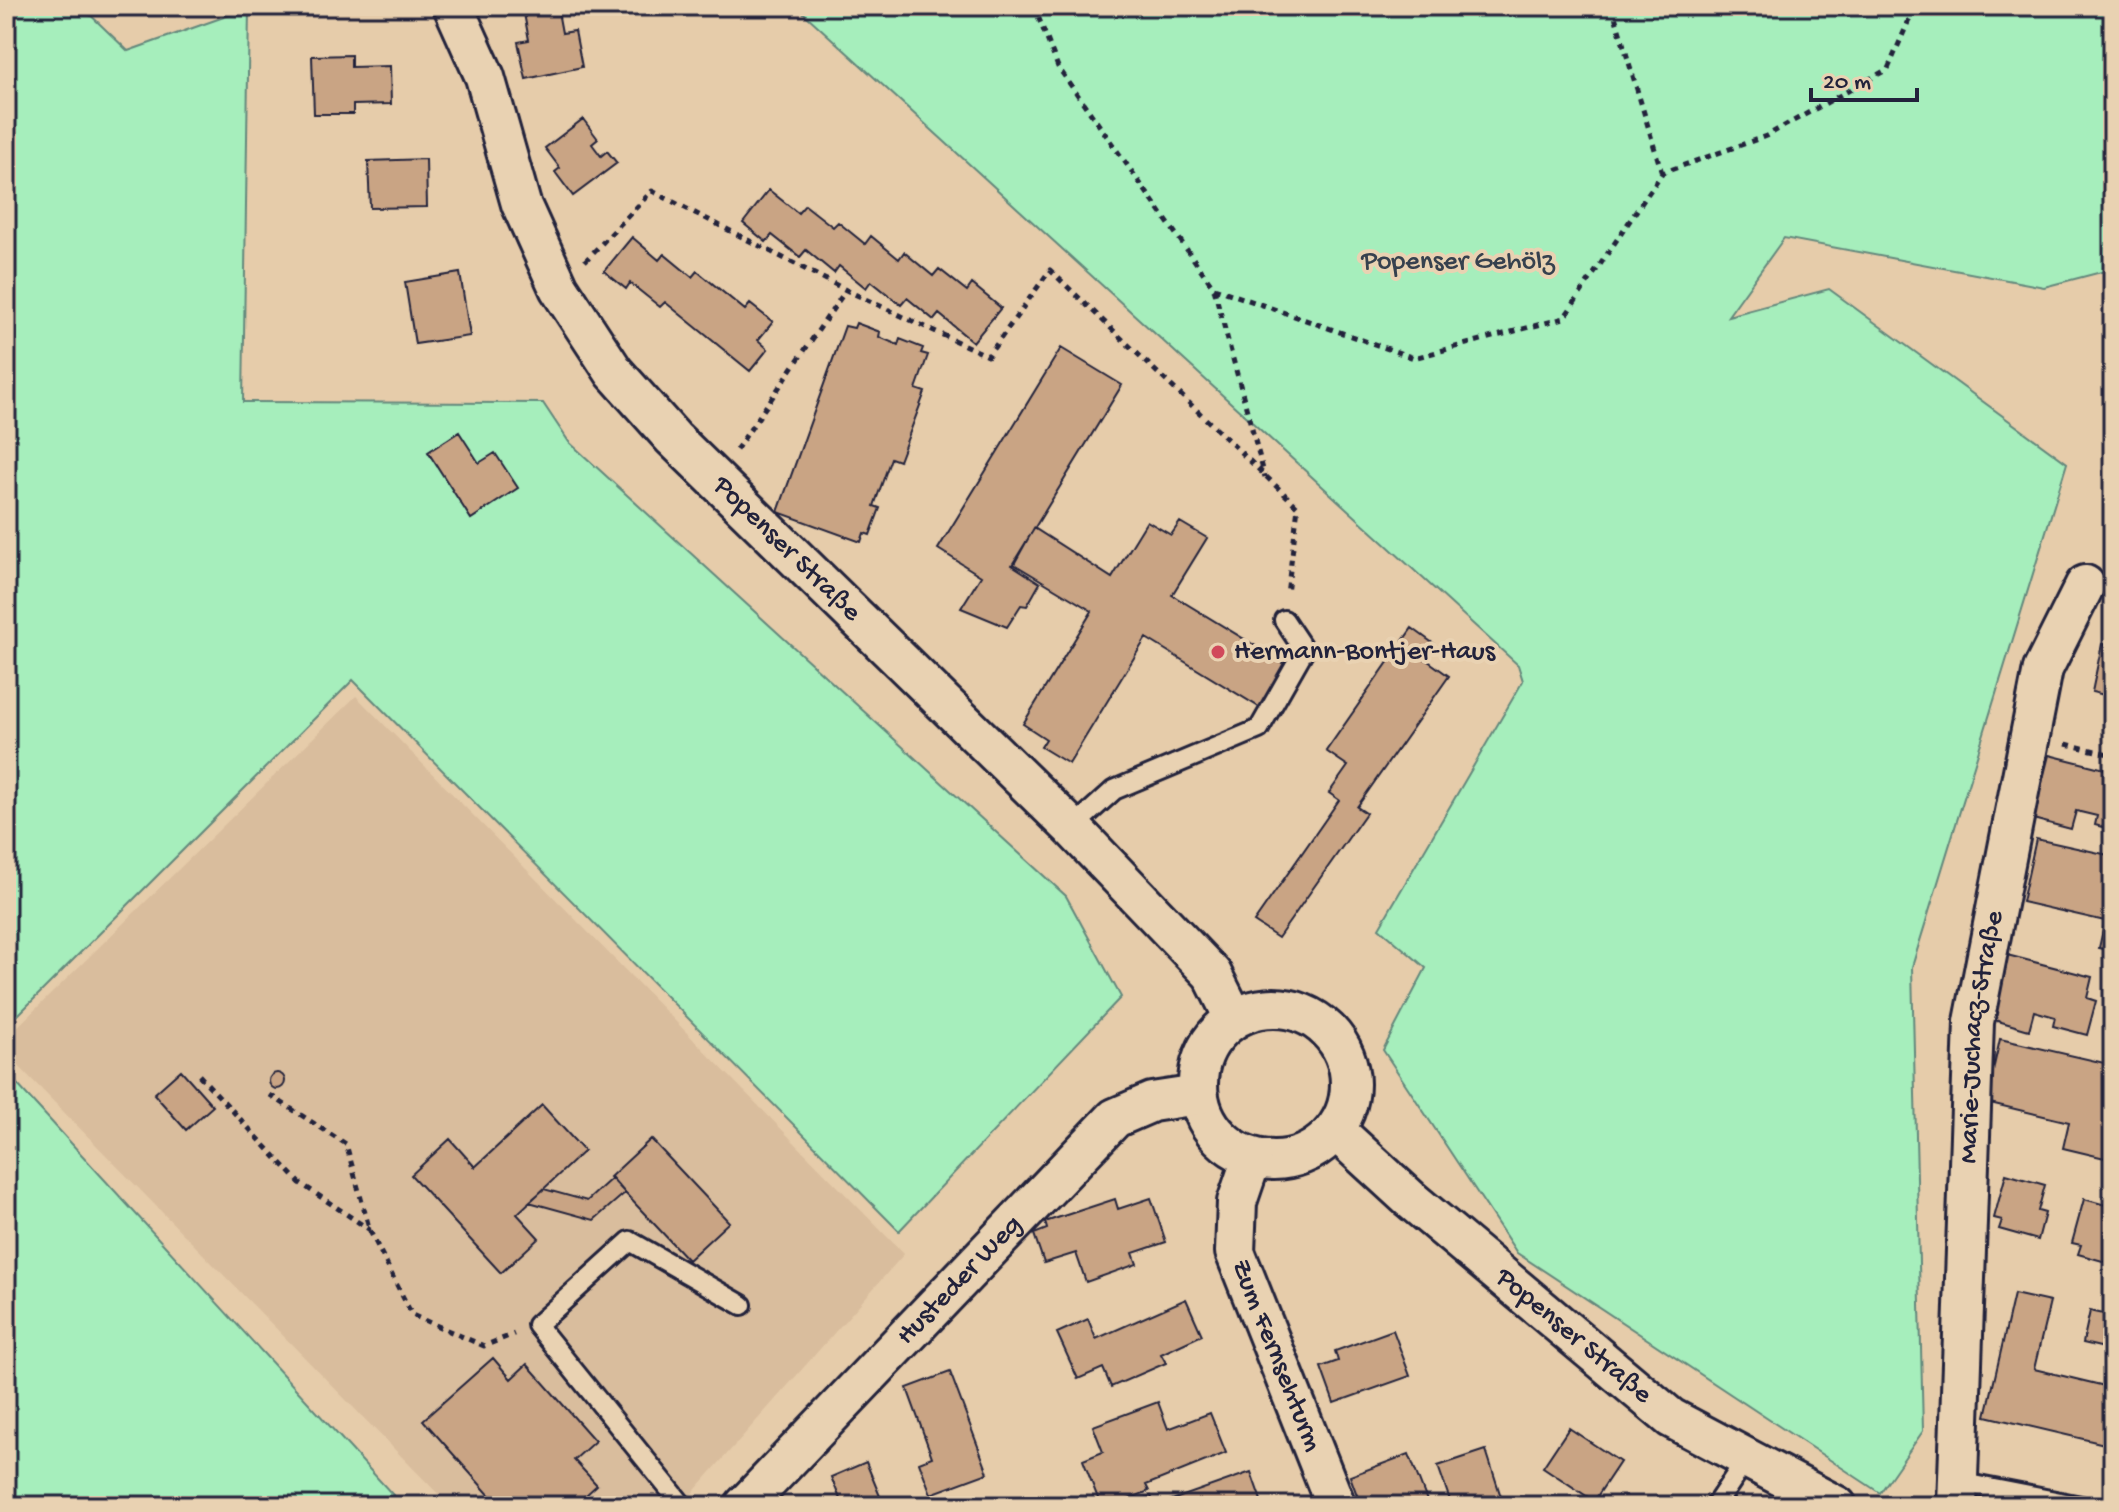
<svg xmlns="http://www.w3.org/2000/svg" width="2119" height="1512" viewBox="0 0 2119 1512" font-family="'Gochi Hand',sans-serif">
  <rect width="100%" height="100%" fill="#e6ccaa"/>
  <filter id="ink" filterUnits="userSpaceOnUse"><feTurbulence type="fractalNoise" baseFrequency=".0125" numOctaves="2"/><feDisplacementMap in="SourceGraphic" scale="16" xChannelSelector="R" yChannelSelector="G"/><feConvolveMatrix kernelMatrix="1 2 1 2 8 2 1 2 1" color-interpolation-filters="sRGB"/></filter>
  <g filter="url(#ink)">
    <!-- built -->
    <path fill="#d9bd9d" d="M356,696L904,1254L681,1506H450L6,1053V1038Z"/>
    <!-- green -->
    <path fill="#a6eebc" stroke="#64887c" stroke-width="2" d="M6,6H81L128,51L249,8L243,402L543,403L569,442L1066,896L1121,997L899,1231L353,680L6,1027Z
      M796,6H2113V269L2044,287L1784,238L1728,316L1829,289L2067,463L1912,967L1923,1431L1880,1493L1517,1253L1383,1050L1426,968L1379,928L1523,681L1518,665Z
      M6,1072L403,1506H6Z"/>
    <!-- building -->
    <path fill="#c9a484" stroke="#22223b" stroke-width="2" d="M533,6H557L562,33L575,31L582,67L526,79L518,42L529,40L523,8Z
      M351,55V67L390,66L391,104L353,105V114H314L312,56Z
      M583,119L598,139L592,144L601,156L607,151L617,163L573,196L555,172L560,168L545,148Z
      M426,159L427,207L370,208L368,161Z
      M769,190L798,213L805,205L833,227L838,222L865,244L871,236L899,259L904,252L933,276L939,269L967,291L972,284L1001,308L973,342L939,314L934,320L907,298L901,305L871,281L866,288L839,266L834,273L806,250L800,257L772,235L766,242L743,223Z
      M632,237L659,260L664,254L692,277L697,271L745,310L750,304L773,322L758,340L768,349L750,371L665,302L660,307L630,283L626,289L604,271Z
      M460,273L470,336L415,344L405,282Z
      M856,323L880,332L879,337L898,345L900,339L923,348L921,353L928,355L916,389L925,392L899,461L891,458L874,506L880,508L870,535L864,533L861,542L778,512L845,326L854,328Z
      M1061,348L1122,385L1012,565L1040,583L1027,606L1021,605L1007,627L961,608L981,576L938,549Z
      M459,432L479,463L495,453L518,488L471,519L428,452Z
      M1147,521L1171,535L1180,522L1207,538L1172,595L1290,667L1264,710L1146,638L1069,764L1041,747L1046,739L1023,724L1092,611L1014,564L1034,528L1112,578Z
      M1412,628L1434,644L1424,658L1449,676L1357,807L1366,813L1278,938L1254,922L1339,800L1329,793L1348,766L1326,751Z
      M2102,644L2113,647V697L2092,692Z
      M2049,755L2113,771V830L2095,825L2097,816L2076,811L2071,829L2033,819Z
      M2036,839L2113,856V951L2099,948L2105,921L2022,902Z
      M2007,955L2092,977L2087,998L2096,1001L2087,1035L2053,1026L2055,1017L2034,1011L2029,1030L1991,1019Z
      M2000,1039L2113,1065V1160L2063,1148L2069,1122L1986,1102Z
      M181,1070L213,1106L186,1130L154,1094Z
      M269 1081a8 8 0 1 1 16 0a8 8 0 1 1-16 0Z
      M542,1105L584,1151L517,1214L539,1238L501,1273L411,1175L450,1139L475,1167Z
      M651,1139L729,1222L688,1260L610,1177Z
      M2006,1174L2045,1185L2038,1211L2045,1213L2038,1240L1999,1229L2002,1220L1994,1218Z
      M612,1178L625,1193L594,1220L529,1202L544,1189L587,1201Z
      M1151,1198L1166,1242L1133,1253L1137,1264L1086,1282L1076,1253L1044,1263L1034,1234L1047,1229L1045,1222L1115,1199L1118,1209Z
      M2084,1199L2113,1207V1264L2078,1254L2081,1245L2072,1243Z
      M2014,1294L2050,1302L2034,1369L2105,1386L2113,1354V1446L1986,1416Z
      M1186,1299L1202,1335L1161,1354L1166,1363L1111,1387L1103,1368L1078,1379L1057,1333L1088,1319L1096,1339Z
      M2090,1311L2113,1316V1350L2083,1343Z
      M1393,1330L1410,1376L1334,1403L1321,1367L1338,1361L1335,1351Z
      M493,1358L511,1379L527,1364L595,1441L574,1460L597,1485L574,1506H499L423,1420Z
      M950,1372L988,1473L931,1494L919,1462L932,1457L907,1388Z
      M1158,1402L1168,1429L1210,1413L1226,1453L1146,1485L1149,1491L1112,1506H1101L1083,1460L1103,1452L1093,1426Z
      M1569,1428L1620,1462L1594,1501L1543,1467Z
      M1486,1450L1502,1500L1511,1497L1513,1506H1452L1438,1466Z
      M1409,1454L1429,1506H1361L1350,1476Z
      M866,1462L884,1506H843L831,1477Z
      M1251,1472L1263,1506H1121L1151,1496L1155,1506Z"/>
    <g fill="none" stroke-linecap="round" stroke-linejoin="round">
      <defs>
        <path id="lane" d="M1072,828L1114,790L1259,729L1304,650L1284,620
          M1958,1482L2081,1506
          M683,1506L537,1325L630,1241L742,1305
          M1715,1506L1747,1458"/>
        <g id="street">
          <path id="s1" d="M453,6L485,77L521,204L559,288L614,372L673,438L1072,828L1212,974L1234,1018"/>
          <circle cx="1274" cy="1084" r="76"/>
          <path id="s2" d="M1336,1131L1410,1199L1671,1418L1837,1506"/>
          <path id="s3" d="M1252,1158L1237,1202L1235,1252L1336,1506"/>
          <path id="s4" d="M744,1506L1115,1118L1152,1102L1198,1095"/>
          <path id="s5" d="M1957,1506L1974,1022L2043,669L2085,585"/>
        </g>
      </defs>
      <!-- lane casing -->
      <use href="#lane" stroke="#22223b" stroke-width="24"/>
      <!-- street casing -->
      <use href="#street" stroke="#22223b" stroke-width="44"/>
      <!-- path -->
      <path stroke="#22223b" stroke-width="5" stroke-dasharray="6 6" stroke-linecap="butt" d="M1034,6L1058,67L1214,288L1414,358L1564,318L1662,173L1766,136L1888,69L1915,6
        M1612,6L1662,173
        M585,261L652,191L846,290
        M1214,289L1265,477
        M736,450L846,290L988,356L1050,270L1298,507L1287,594
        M2066,744L2113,755
        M199,1075L300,1183L370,1230
        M270,1095L346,1144L370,1231L412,1315L484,1346L514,1334"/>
      <!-- lane -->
      <use href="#lane" stroke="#e9d2b2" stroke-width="18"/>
      <!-- street -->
      <use href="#street" stroke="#e9d2b2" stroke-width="38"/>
    </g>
  </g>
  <!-- markers -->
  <circle fill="#d1495b" stroke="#e9d2b2" stroke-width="3" cx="1218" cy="652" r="8"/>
  <g text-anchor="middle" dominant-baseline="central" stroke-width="8" stroke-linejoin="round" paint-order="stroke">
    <!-- park labels -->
    <g font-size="28" fill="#36414e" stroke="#e9d2b2">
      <text x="1458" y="262">Popenser Gehölz</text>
    </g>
    <!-- street labels -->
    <g font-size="28" fill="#22223b" stroke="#e9d2b2">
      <text stroke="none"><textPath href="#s1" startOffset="650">Popenser Straße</textPath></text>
      <text stroke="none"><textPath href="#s5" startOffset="470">Marie-Juchacz-Straße</textPath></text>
      <text stroke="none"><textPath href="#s4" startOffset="312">Husteder Weg</textPath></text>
      <text stroke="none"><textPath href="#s2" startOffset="314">Popenser Straße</textPath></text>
      <text stroke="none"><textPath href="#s3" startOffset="208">Zum Fernsehturm</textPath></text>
    </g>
    <!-- poi labels -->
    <g font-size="28" fill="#22223b" stroke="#e9d2b2" text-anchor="start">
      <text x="1234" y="652">Hermann-Bontjer-Haus</text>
    </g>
  </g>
  <!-- margin -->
  <rect width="2119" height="1512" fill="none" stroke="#e9d2b2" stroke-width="32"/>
  <rect x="16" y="16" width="2087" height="1480" fill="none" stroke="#22223b" stroke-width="3" filter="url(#ink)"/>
  <!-- scale -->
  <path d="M1811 88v12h106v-12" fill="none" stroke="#22223b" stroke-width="4"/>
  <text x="1823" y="88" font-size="24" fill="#22223b" stroke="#e9d2b2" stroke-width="6" paint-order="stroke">20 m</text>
</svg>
